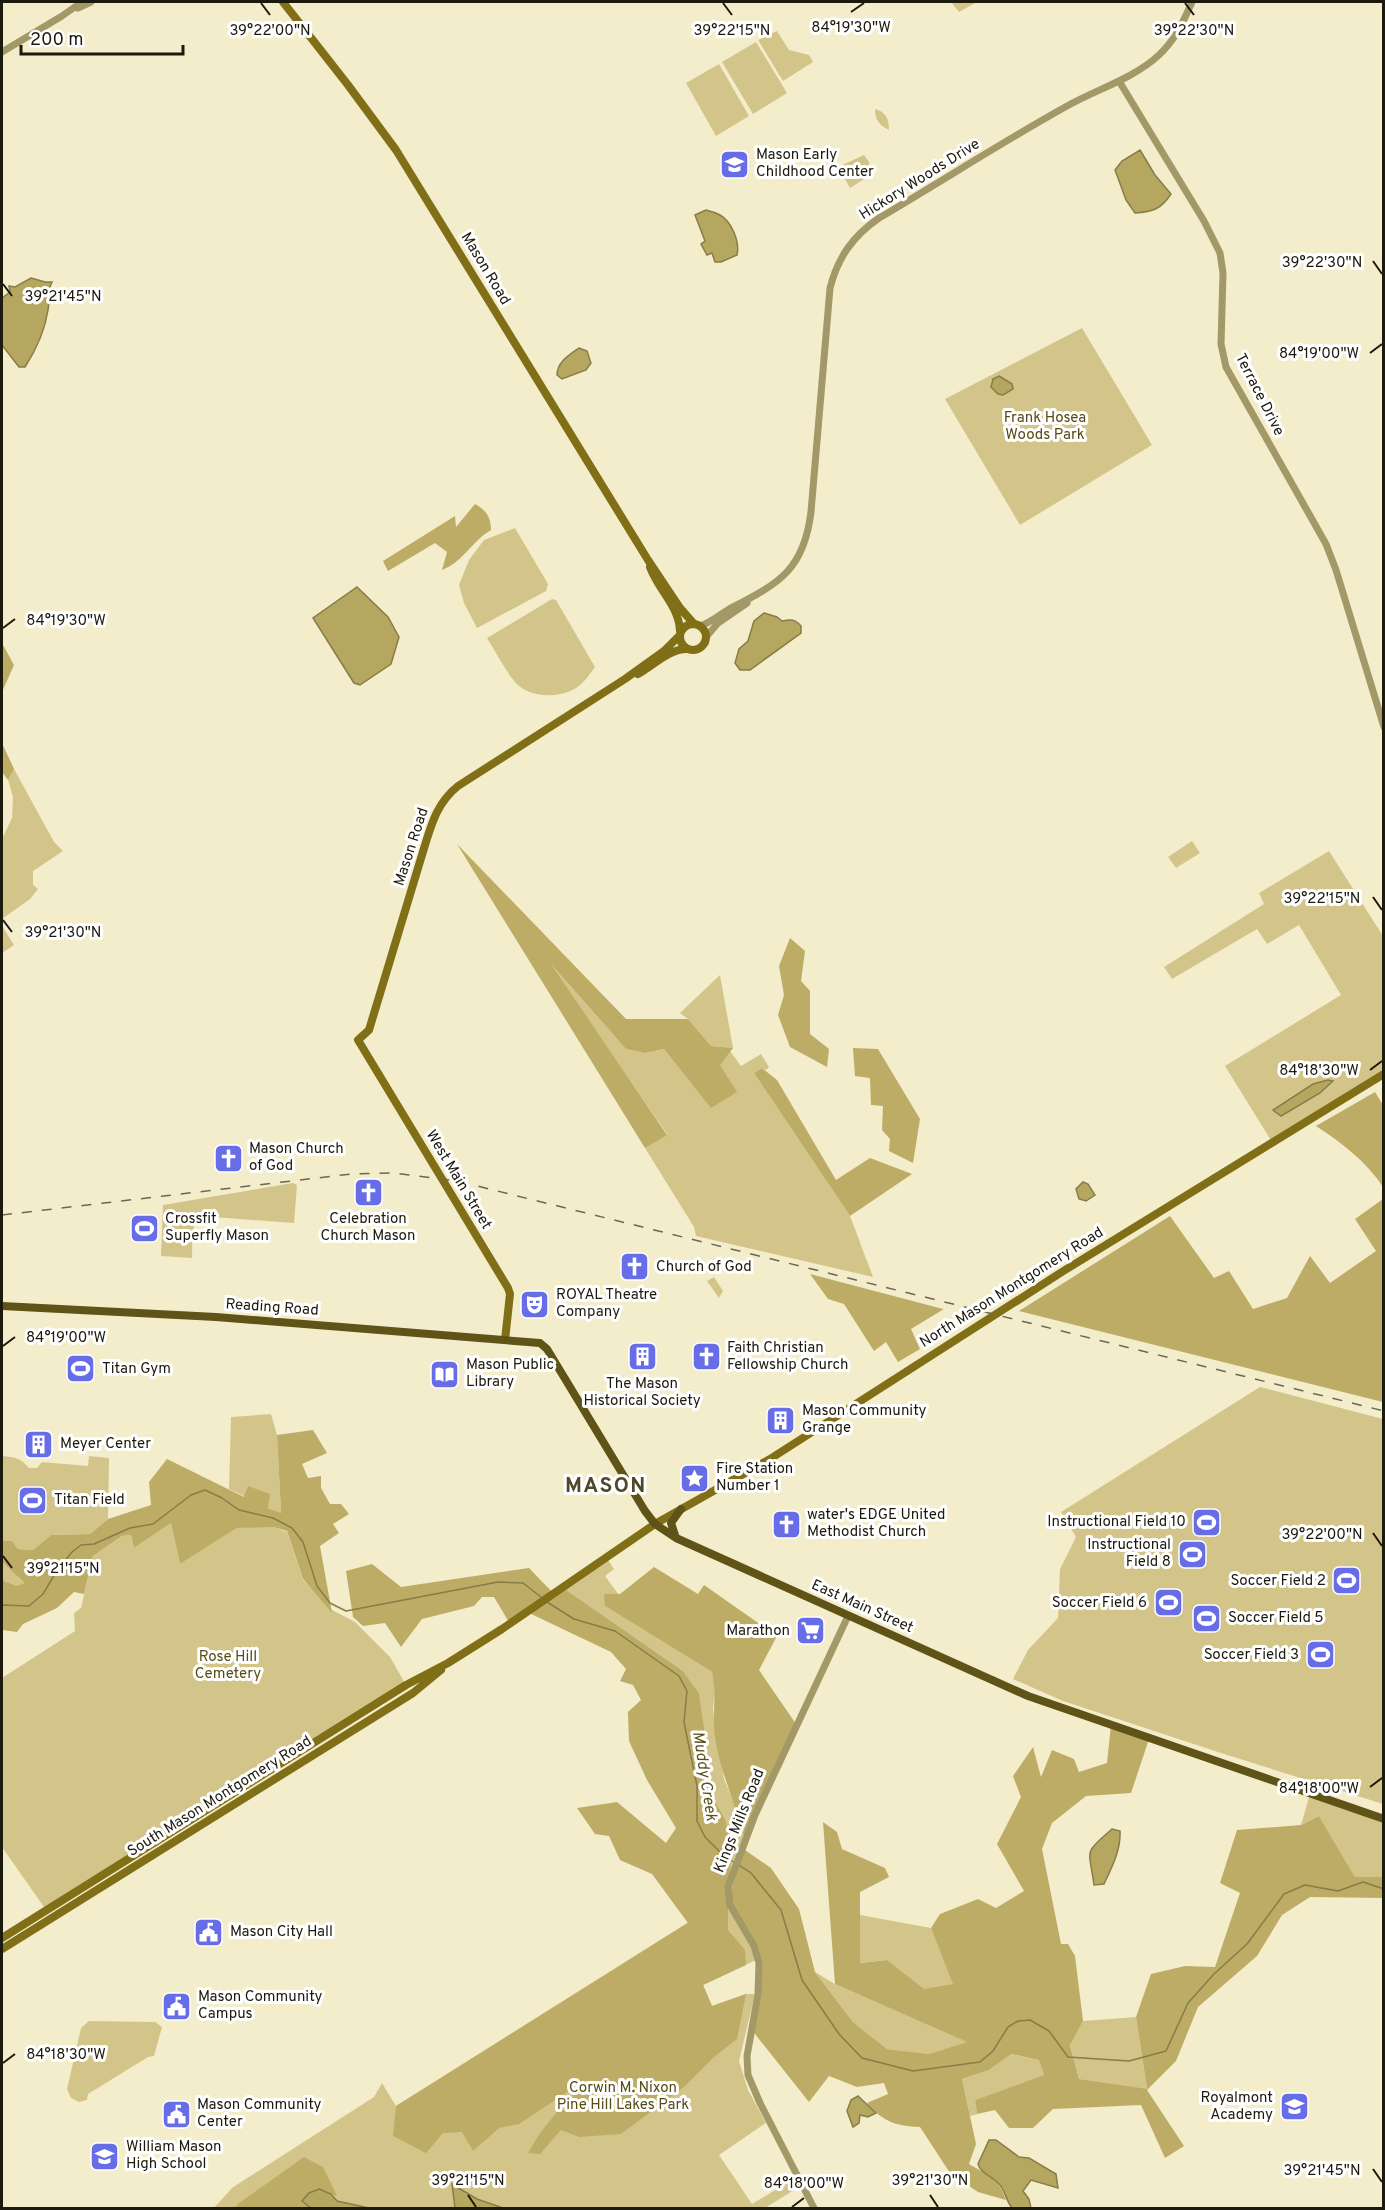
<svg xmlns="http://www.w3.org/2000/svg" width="1385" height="2210" viewBox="0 0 1385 2210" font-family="Overpass,sans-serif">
  <rect width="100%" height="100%" fill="#f4edcb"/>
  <!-- green -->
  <path fill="#d3c58a" d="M951,2H977L959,12Z
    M777,31L789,50L809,55L813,62L783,81L758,40Z
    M756,42L787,93L753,114L722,62Z
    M719,64L749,116L716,136L686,83Z
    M875,109C886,112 889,119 889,130C879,125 875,120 875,109Z
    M864,155L869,162V176L850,188L838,167Z
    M1082,328L1152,445L1020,525L945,399Z
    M515,528L548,584L546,591L477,628L464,603L459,585L469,560L484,540Z
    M552,599L556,600L595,667C589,675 584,683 576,688C558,699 529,698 515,682C504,669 496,652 487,638Z
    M14,769L54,842L63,851L33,871V885L38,889L30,899L2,919V839L12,818L13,797L8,780Z
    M1192,841L1200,853L1176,868L1168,857Z
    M1329,851L1383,936V1074L1272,1142L1225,1066L1341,995L1299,925L1267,944L1257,929L1172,979L1164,967L1264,904L1259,893Z
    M2,926L14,945L2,953Z
    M544,956L626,1049L645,1053L664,1049L711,1107L719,1065L730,1051L741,1066L761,1054L769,1067L766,1070L762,1068L754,1073L850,1216L873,1277L696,1236L694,1227L645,1148L667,1134Z
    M720,975L733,1048L711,1046L688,1019L680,1013Z
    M293,1183L297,1185L294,1223L200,1216C190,1225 193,1245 192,1258L161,1256L163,1205Z
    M714,1277L723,1291L719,1298L707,1281Z
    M1260,1387L1383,1419V1804L1221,1753L1063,1701L1013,1679L1028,1650L1058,1618L1060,1569L1076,1537L1061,1512Z
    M271,1414L277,1435L281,1514L229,1489L231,1417Z
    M2,1456C14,1457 21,1458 29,1468H37L42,1462L88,1466L89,1456L109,1458L108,1519L90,1534L51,1535L33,1550L18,1549L12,1541H2Z
    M171,1523L180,1564L237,1528L270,1526L287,1532L303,1580L332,1610L355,1622L390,1657L406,1685L46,1910L2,1847V1678L75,1631L74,1613L81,1608L93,1556L122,1536L131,1535L134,1548Z
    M606,1557L614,1569L605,1576L619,1595L605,1606L712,1672L715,1684L713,1709L724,1779L739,1815L745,1841L730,1879L725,1819L715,1801L699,1693L683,1671L562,1587Z
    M2,1562L26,1583L17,1586L2,1580Z
    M1310,1794L1383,1818V1877H1355L1319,1816L1301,1825Z
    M725,1899L758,1959L703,1985L712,2006L746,1994H755L739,2061L748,2090L766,2123L719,2155L752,2204L794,2179L799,2187L765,2208H214L232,2188L241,2182L374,2097L382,2083L396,2106Z
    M860,1915L931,1928L954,1984L924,1990L887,1960L859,1963Z
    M815,1972L835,1984L968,2042L929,2054L887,2049L853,2022Z
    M1136,2017L1147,2090L1079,2079L1070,2044L1083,2021Z
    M89,2021L155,2022L162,2027L154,2056L148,2057L88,2094L87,2100L79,2102L71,2098L67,2089L81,2028Z
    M1010,2054L1039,2060L1045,2075L975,2100L977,2114L970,2116L962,2079L989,2070Z"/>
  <!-- forest -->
  <path fill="#bcac65" d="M475,504C486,510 491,517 491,530C472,541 463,562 442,570L447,552L435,543L388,571L383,561L455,516L456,527Z
    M2,643L14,665L2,692Z
    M2,743L14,769L8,780L2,772Z
    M457,844L626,1019H688L711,1046L733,1048L720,1065L737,1092L711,1108L664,1049L645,1053L626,1049L551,964L667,1135L645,1148Z
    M790,938L805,951L801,981L810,991V1034L829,1049L827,1067L790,1047L778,1015L784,995L779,966Z
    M853,1048L878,1049L920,1119L913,1163L889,1151L890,1139L882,1130L883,1106L871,1105L870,1078L855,1076Z
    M762,1068L777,1080L836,1180L870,1158L912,1174L850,1216L754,1073Z
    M1375,1092L1383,1105V1187C1366,1161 1342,1143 1316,1126Z
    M1383,1199V1402L1019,1311L1170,1216L1214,1278L1229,1271L1253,1309L1287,1298L1310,1256L1330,1283L1376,1251L1355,1219Z
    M810,1274L943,1309H944L911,1329L920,1349L898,1362L886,1342L874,1351L844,1304L828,1299Z
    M313,1430L327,1453L302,1464L308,1478L321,1476V1488L330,1504H341L349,1514L333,1524L339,1533L320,1546L332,1613L303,1579L287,1531L273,1527L237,1528L180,1564L171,1523L134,1548L131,1535L122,1536L93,1556L84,1594L74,1592L57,1608L23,1624L17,1632L2,1630V1580L17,1586L25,1583L2,1562V1541H12L18,1549L33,1550L51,1535L90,1534L108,1519L151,1505L149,1482L167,1459L244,1497L248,1486L270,1494L268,1508L281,1513L277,1435Z
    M372,1564L401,1587L529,1568L553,1593L562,1587L683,1671L699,1693L715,1801L725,1819L731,1844L730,1895L742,1848L771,1868L799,1909L815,1972L853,2022L887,2049L929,2054L967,2042L835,1984L823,1822L837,1832L842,1849L885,1868L889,1877L860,1892V1963L887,1960L924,1989L953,1984L931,1928L940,1914L978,1899L996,1908L1024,1891L997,1844L1021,1797L1013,1776L1033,1747L1041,1777L1052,1750L1074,1759L1079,1772L1107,1763L1111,1725L1149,1739L1131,1793L1086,1796L1052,1823L1042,1849L1061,1944H1068L1075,1956L1083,2021L1070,2045L1079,2079L1147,2089L1136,2017L1151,1974L1185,1966L1215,1967L1240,1893L1220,1883L1237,1830L1301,1825L1319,1816L1355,1877H1383V1898L1310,1897L1282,1915L1257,1956L1198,2007L1176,2061L1147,2090L1184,2146L1165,2158L1141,2105L1053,2109L1033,2128H1009L995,2110L977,2114L975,2100L1044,2075L1039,2060L1011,2054L989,2070L962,2079L976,2144L969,2164C989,2176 998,2177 1006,2200L978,2192L950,2173L920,2127C895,2126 884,2122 867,2103L888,2094L884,2083L857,2087L829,2076L809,2102L751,2029L759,1963L728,1902V1930L745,1950L746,1965L703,1985L712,2006L746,1994L737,2039L714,2057L684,2087L621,2134L579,2137L561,2130L540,2154L528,2153L540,2133L557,2112L578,2104L569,2091L519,2124L499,2128L473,2151L462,2132L443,2133L426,2153L393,2136L396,2106L688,1923L652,1874L620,1860L609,1836L595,1834L577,1808L617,1802L666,1843L676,1828L647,1780L629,1741L628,1712L641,1700L633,1685L620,1681L626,1669L611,1652L527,1612L510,1624L494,1597H482L474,1606L422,1619L401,1647L385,1623L363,1626L353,1617L346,1571Z
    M654,1567L698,1594L704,1585L777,1636L759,1670L796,1724L745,1841C737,1806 720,1773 715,1737C712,1716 717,1693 712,1672L605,1606L604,1594H620Z
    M304,2157L323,2167L337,2196L321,2190L302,2201L311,2208H235L239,2203Z"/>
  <!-- water -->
  <path fill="#b6a760" stroke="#887c47" stroke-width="1.5" d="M1140,150L1155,175L1171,194C1161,209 1153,212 1135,213L1126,200L1115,170L1122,161Z
    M706,210C710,211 716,213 720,215C732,222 740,242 737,255L721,262H715L712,253L707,255L701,244L705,241L695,215Z
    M31,278L45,282H52C47,291 50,300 48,310C45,330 36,350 25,367H19L2,345V298L10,292L9,286L15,287Z
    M579,348L587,351L591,363L586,370L562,379L557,375C557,362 569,355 579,348Z
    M999,376L1012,384L1013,389L1003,395L998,394L991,387L993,379Z
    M357,587L388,617L399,637L391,664L360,685L354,683L313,618Z
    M764,613L777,617L782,621C791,619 795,619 801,626V633L750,670H740L735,663L739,649L748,641L754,621Z
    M1328,1080L1333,1081L1320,1093L1281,1116L1273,1110L1313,1084Z
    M1083,1182L1088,1184L1095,1195L1086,1201L1079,1199L1076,1189Z
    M1112,1829L1120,1831C1121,1850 1112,1867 1104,1884L1094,1885C1089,1848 1083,1854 1112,1829Z
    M858,2096L876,2113L868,2117L860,2115L859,2123L853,2127L847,2111L851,2100Z
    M989,2140H996L1019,2157L1029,2158L1056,2174L1058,2188L1031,2180L1023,2191L1029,2199L1031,2208H1012C1006,2201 1005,2189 998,2183C991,2175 981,2174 978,2164Z
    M452,2184L477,2199L503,2208H455Z
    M319,2189L331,2194L337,2201L369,2208H311L302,2201L309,2193Z"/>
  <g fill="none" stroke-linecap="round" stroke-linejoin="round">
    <!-- stream -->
    <path stroke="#887c47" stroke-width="1.5" d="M547,1602L574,1619L615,1631L679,1676L687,1691L684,1722L697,1786V1821L705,1837L723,1855L735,1863
      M2,1605L29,1606L43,1594L58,1569L72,1552L81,1545L94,1544L130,1528L153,1524L191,1495L205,1490L222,1498L239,1510L273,1518L292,1528L303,1542L317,1586L330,1603L346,1611L498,1582L523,1583L541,1597
      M739,1865L751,1873L781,1910L802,1980L839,2034L862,2058L913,2071L980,2062L993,2051L1008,2027L1018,2021L1030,2020L1049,2031L1068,2057L1129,2061L1166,2051L1188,2003L1214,1974L1247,1944L1284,1894L1305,1885L1338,1891L1363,1882L1384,1889"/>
    <!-- tertiary -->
    <path stroke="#a39867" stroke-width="7" d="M78,8L91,2
      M2,52L62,16L82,2
      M1119,81L1204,221L1220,253L1223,273L1221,344L1226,367L1326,544L1336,570L1384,727
      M700,626C713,622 721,613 733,607C780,583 804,569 811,512L830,288C838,257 853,236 879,218C942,181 1004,141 1067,106C1097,89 1133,79 1159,55C1176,39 1183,22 1192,2
      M706,637L718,623L747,603
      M814,2208L760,2103L748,2075L747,2056L758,1994L759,1963L754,1946L730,1905L728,1887L755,1815L848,1616"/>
    <!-- secondary -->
    <path stroke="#806f16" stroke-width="8" d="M283,2L348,85L396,150L648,560L680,608L694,624
      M650,567C659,591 679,606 680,631
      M680 637a13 13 0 1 1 26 0a13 13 0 1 1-26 0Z
      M638,674C654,665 669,649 687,649
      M505,1340L510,1294L508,1288L358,1040L369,1030L425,845C432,822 438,802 458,786L625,679L664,651L679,636
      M2,1938L406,1685L448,1663L502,1629L655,1524L770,1459L1065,1270L1384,1074
      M2,1949L413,1693L441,1670"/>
    <!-- primary -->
    <path stroke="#5f5318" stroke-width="8" d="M2,1306L216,1317L540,1343L547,1349L645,1511L655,1524L676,1538L1028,1696L1384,1819
      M676,1538L671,1523L681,1509"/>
    <!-- rail -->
    <path stroke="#6b6753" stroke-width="1.5" stroke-dasharray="10 10" stroke-linecap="butt" d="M2,1215L351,1174L394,1173L457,1181L1384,1411"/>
  </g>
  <!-- ticks -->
  <path fill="none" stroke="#1c190d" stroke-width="2" d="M261,3L270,15M723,3L732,15M1185,3L1194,15M851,12L864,3M1373,261L1382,274M3,284L12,296M1370,353L1382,344M3,628L15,619M1373,897L1382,910M3,920L12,932M1370,1070L1382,1061M3,1346L15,1337M1373,1533L1382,1546M3,1556L12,1568M1370,1787L1382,1778M3,2063L15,2054M1373,2169L1382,2182M468,2195L476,2207M930,2195L938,2207M792,2207L804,2198"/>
  <!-- icons -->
  <defs>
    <symbol id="school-square" viewBox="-11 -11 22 22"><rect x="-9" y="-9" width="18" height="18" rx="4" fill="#676de6" stroke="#fff"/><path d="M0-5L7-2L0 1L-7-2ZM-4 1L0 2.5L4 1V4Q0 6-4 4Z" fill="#fff"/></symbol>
    <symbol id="church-square" viewBox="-11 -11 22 22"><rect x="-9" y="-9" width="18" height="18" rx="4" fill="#676de6" stroke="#fff"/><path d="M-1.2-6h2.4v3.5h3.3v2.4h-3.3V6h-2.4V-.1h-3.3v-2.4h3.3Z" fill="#fff"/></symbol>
    <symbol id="stadium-square" viewBox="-11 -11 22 22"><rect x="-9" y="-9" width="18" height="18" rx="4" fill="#676de6" stroke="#fff"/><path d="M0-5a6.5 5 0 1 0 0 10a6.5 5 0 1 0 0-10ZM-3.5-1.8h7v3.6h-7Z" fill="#fff"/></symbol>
    <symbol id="theatre-square" viewBox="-11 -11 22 22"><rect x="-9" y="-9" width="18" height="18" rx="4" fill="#676de6" stroke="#fff"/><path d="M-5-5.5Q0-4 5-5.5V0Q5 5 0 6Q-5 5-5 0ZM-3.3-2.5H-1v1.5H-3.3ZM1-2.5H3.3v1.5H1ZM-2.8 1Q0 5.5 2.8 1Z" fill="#fff"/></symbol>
    <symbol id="building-square" viewBox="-11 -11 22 22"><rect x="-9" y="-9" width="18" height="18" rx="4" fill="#676de6" stroke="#fff"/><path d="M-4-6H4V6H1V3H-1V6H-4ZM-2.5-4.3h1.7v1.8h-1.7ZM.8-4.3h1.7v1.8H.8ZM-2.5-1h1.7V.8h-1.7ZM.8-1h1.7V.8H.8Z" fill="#fff"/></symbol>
    <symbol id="library-square" viewBox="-11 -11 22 22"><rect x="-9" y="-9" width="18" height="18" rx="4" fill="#676de6" stroke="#fff"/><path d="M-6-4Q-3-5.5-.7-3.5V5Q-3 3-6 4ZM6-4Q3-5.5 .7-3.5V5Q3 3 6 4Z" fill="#fff"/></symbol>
    <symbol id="sight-square" viewBox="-11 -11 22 22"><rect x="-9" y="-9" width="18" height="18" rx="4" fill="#676de6" stroke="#fff"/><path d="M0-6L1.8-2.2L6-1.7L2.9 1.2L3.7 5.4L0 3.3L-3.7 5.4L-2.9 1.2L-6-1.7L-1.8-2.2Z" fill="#fff"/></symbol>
    <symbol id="supermarket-square" viewBox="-11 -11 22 22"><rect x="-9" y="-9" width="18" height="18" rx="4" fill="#676de6" stroke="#fff"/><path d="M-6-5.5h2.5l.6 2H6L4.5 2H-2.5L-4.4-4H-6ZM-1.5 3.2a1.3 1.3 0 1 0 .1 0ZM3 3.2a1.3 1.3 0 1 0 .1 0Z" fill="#fff"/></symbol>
    <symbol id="civic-square" viewBox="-11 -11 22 22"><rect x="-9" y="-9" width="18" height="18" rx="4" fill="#676de6" stroke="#fff"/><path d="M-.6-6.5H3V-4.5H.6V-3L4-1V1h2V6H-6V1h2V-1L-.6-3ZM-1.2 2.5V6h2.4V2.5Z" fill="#fff"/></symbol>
  </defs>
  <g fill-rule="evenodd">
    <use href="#school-square" x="718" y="148" width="33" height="33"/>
    <use href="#church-square" x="212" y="1142" width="33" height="33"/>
    <use href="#church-square" x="352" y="1176" width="33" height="33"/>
    <use href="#stadium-square" x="128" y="1212" width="33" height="33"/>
    <use href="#church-square" x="618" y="1250" width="33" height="33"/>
    <use href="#theatre-square" x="518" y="1288" width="33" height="33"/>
    <use href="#building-square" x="626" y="1340" width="33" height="33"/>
    <use href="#church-square" x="690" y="1340" width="33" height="33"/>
    <use href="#stadium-square" x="64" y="1352" width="33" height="33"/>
    <use href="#library-square" x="428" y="1358" width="33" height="33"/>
    <use href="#building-square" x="764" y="1404" width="33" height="33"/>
    <use href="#building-square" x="22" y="1428" width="33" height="33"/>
    <use href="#sight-square" x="678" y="1462" width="33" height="33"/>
    <use href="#stadium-square" x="16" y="1484" width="33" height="33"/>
    <use href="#stadium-square" x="1190" y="1506" width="33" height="33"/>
    <use href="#church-square" x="770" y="1508" width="33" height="33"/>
    <use href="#stadium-square" x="1176" y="1538" width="33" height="33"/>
    <use href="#stadium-square" x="1330" y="1564" width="33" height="33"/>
    <use href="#stadium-square" x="1152" y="1586" width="33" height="33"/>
    <use href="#stadium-square" x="1190" y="1602" width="33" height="33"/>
    <use href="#supermarket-square" x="794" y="1614" width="33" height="33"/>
    <use href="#stadium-square" x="1304" y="1638" width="33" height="33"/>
    <use href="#civic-square" x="192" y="1916" width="33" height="33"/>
    <use href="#civic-square" x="160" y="1990" width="33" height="33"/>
    <use href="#school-square" x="1278" y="2090" width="33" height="33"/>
    <use href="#civic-square" x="160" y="2098" width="33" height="33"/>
    <use href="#school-square" x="88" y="2140" width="33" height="33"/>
  </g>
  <g text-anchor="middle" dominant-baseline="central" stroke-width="6" stroke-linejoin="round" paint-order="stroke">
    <!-- poi labels -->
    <g font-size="15" fill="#1c190d" stroke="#fff" text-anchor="start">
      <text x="756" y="155">Mason Early<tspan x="756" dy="17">Childhood Center</tspan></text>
      <text x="249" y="1149">Mason Church<tspan x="249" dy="17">of God</tspan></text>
      <text x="165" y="1219">Crossfit<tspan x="165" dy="17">Superfly Mason</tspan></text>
      <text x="368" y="1219" text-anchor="middle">Celebration<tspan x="368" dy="17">Church Mason</tspan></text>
      <text x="656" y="1267">Church of God</text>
      <text x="556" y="1295">ROYAL Theatre<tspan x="556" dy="17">Company</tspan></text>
      <text x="727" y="1348">Faith Christian<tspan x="727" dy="17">Fellowship Church</tspan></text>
      <text x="466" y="1365">Mason Public<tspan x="466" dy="17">Library</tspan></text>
      <text x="102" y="1369">Titan Gym</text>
      <text x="642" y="1384" text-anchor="middle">The Mason<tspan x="642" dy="17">Historical Society</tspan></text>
      <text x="802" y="1411">Mason Community<tspan x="802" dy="17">Grange</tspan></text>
      <text x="60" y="1444">Meyer Center</text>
      <text x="716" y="1469">Fire Station<tspan x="716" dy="17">Number 1</tspan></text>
      <text x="54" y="1500">Titan Field</text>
      <text x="807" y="1515">water's EDGE United<tspan x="807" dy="17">Methodist Church</tspan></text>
      <text x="1186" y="1522" text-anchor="end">Instructional Field 10</text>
      <text x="1171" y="1545" text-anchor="end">Instructional<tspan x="1171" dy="17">Field 8</tspan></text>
      <text x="1326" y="1581" text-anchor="end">Soccer Field 2</text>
      <text x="1147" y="1603" text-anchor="end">Soccer Field 6</text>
      <text x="1228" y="1618">Soccer Field 5</text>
      <text x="790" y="1631" text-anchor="end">Marathon</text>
      <text x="1299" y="1655" text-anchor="end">Soccer Field 3</text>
      <text x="230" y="1932">Mason City Hall</text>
      <text x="198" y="1997">Mason Community<tspan x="198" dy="17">Campus</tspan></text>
      <text x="1273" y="2098" text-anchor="end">Royalmont<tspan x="1273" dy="17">Academy</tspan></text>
      <text x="197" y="2105">Mason Community<tspan x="197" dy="17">Center</tspan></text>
      <text x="126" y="2147">William Mason<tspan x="126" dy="17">High School</tspan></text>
    </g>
    <!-- street labels -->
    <g font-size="15" fill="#1c190d" stroke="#fff">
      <text transform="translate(920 180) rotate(-32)">Hickory Woods Drive</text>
      <text transform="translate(485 269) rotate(59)">Mason Road</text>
      <text transform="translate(1259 395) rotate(63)">Terrace Drive</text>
      <text transform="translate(412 847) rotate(-72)">Mason Road</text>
      <text transform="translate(458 1180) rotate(59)">West Main Street</text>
      <text transform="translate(1012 1288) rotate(-32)">North Mason Montgomery Road</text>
      <text transform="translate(272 1308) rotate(4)">Reading Road</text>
      <text transform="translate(862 1607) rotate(24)">East Main Street</text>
      <text transform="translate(220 1797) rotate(-32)">South Mason Montgomery Road</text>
      <text transform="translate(740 1821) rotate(-68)">Kings Mills Road</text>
    </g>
    <!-- park labels -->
    <g font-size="15" fill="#574c15" stroke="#fff">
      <text x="1045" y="418">Frank Hosea<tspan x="1045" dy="17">Woods Park</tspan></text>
      <text x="228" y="1657">Rose Hill<tspan x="228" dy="17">Cemetery</tspan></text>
      <text x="623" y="2088">Corwin M. Nixon<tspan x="623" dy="17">Pine Hill Lakes Park</tspan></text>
    </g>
    <!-- water labels -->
    <g font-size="16" font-style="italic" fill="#5b5019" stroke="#fff">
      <text transform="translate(704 1776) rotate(81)">Muddy Creek</text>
    </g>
    <!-- district labels -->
    <g font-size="21" font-weight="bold" letter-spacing="1.5" fill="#4f492c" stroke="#fff">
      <text x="606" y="1486">MASON</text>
    </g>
  </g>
  <g font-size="15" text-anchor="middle" fill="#1c190d" stroke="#fff" stroke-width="6" stroke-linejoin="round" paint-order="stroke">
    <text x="851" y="32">84°19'30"W</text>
    <text x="270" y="35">39°22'00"N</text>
    <text x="1194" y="35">39°22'30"N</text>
    <text x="732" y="35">39°22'15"N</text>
    <text x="1322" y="267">39°22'30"N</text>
    <text x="63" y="301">39°21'45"N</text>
    <text x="1319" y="358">84°19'00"W</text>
    <text x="66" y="625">84°19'30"W</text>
    <text x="1322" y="903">39°22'15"N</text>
    <text x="63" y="937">39°21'30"N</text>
    <text x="1319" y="1075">84°18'30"W</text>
    <text x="66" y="1342">84°19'00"W</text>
    <text x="1322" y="1539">39°22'00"N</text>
    <text x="63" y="1573">39°21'15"N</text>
    <text x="1319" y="1793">84°18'00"W</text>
    <text x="66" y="2059">84°18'30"W</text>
    <text x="1322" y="2175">39°21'45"N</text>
    <text x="468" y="2185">39°21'15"N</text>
    <text x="930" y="2185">39°21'30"N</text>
    <text x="804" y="2188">84°18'00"W</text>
  </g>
  <!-- border -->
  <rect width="1385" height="2210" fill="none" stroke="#1c190d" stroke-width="6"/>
  <!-- scale -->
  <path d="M21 45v9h162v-9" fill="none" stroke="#1c190d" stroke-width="3"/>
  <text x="30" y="45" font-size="18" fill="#1c190d" stroke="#ffffff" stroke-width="4.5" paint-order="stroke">200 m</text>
</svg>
